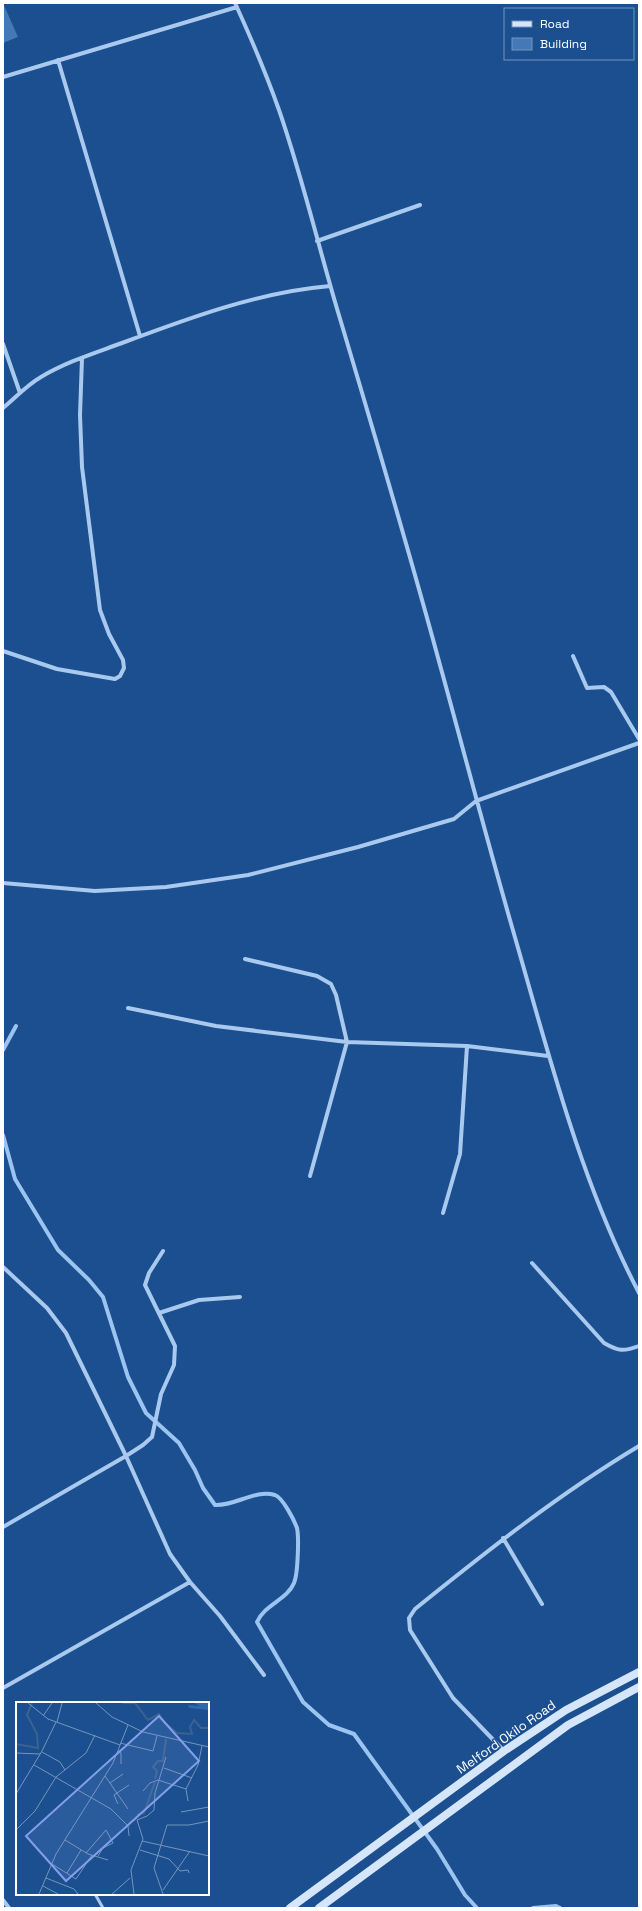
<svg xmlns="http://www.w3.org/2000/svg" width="642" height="1911" viewBox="0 0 642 1911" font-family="'Space Grotesk',sans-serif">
  <rect width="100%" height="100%" fill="#1b4f8f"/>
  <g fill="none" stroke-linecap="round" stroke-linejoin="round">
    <!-- stream -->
    <path stroke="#9cc4f0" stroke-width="4" d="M3,1050L16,1026
      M3,1135L15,1179L58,1250L89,1280L103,1297L128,1377L146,1413L179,1443L195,1470L203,1488L215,1505C236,1506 255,1489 275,1495C283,1498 294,1520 297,1528C299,1537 298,1574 294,1583C287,1600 265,1604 257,1622L303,1702L329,1725L354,1734L437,1849L465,1895L477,1908
      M533,1908L556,1906L560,1908"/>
  </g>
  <!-- building -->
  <path fill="#4478b7" d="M3,3L18,37L3,43Z"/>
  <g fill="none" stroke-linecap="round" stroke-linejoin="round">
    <!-- lane -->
    <path stroke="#a9c9ee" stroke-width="3" d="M95,1894L103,1908"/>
    <!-- street -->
    <path stroke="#a9c9ee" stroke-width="4" d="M235,3C251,38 266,73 279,110C302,176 318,245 338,312C373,429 408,547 440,665C464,752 487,840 512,927C548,1051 579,1178 639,1293
      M58,60L140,336
      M3,77L237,7
      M317,241L420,205
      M3,344L20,393
      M3,408C15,398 27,385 41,377C66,362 95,353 122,343C189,318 259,292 330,286
      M3,651L57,669L115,679L120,676L124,668L123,660L109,634L100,610L82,467L80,415L82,358
      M573,656L587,688L604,687L611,692L639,739
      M3,883L95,891L166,887L248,875L358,847L454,819L476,801L639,743
      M245,959L317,976L331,984L336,995L347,1042L310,1176
      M128,1008L216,1026L347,1042L467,1046L548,1056
      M443,1213L460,1154L467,1046
      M532,1263L604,1343C618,1351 623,1352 639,1346
      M3,1267L47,1308L66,1333L126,1456L170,1554L190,1582L220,1616L264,1675
      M159,1313L199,1300L240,1297
      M3,1527L126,1456L143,1445L152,1437L161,1394L174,1365L175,1346L145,1285L149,1273L163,1251
      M503,1538L542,1604
      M3,1688L190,1582
      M504,1751L453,1698L410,1630L409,1618L415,1609C487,1551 559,1494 639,1446
      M3,1900L9,1908"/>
    <!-- secondary -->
    <path stroke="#d6e6fa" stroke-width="8" d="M290,1908L504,1751L566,1710L639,1672
      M319,1908L568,1725L639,1687"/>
  </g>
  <g text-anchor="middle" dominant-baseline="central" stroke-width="3" stroke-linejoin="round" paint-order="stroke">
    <!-- street labels -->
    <g font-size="13" fill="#fff" stroke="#1b4f8f">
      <text transform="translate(506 1737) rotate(-35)">Melford Okilo Road</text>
    </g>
  </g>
  <!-- overview -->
  <g transform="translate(16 1702)">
    <rect width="193" height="193" fill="#1b4f8f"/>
    <path d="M178,1H193V8L173,6L172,3L184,4Z" fill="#2e69ad"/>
    <path fill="none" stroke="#3c6290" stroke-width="2" d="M107,1H119L132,18L143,12L148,20L161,31L176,32L174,25L178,18L185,26H193M0,42L22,46L21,32L11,13L16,1M139,77L141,69L137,65L142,59H147L150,37M121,113L128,111L139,80"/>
    <path fill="none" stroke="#7695bc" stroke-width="1" d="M12,1L32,17L104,43M80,1L96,15L127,30L193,45M27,14L36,1M41,20L46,1M104,41L137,49L141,34M102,49L105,51V62M26,50L44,60L49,68M0,51L24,52M18,63L95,107L112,124L113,134M148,66L176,76M89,74L112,107M94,81L107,72M170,87L182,63L186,44M127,89L134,81L142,78L170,87L172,99M0,92L26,49L40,20M102,102L98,93L113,83M165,110L193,105M0,128L19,109L40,75L70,51L79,33M49,138L72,152L92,158M126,139L193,154M124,148L153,157L164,169L172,168L173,171M70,151L90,128L97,141L87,146L82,154M36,162L60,177L76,153M51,171L65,148M30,176L58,187L62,192M27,184L42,192M147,188L174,149M23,192L40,152L97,61L112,23M96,192L114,176M118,192L115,168L127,137L121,118L131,114L138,108L139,91L150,55M147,192L138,166L151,123H173L193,119"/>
    <path fill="#839eea" fill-opacity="0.15" stroke="#839eea" stroke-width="2" d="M143,14L183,59L50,179L10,134Z"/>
    <rect width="193" height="193" fill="none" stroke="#fff" stroke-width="2"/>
  </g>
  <!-- border -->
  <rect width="642" height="1911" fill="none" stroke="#ffffff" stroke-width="8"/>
  <!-- legend -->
  <rect x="504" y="8" width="130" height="52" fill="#1b4f8f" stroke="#7695bc"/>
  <rect x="512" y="21" width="20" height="6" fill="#d6e6fa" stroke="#7695bc"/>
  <text x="540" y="28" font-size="12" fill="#ffffff">Road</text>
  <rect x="512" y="38" width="20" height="12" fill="#4478b7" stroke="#7695bc"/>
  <text x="540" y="48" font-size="12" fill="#ffffff">Building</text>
</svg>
